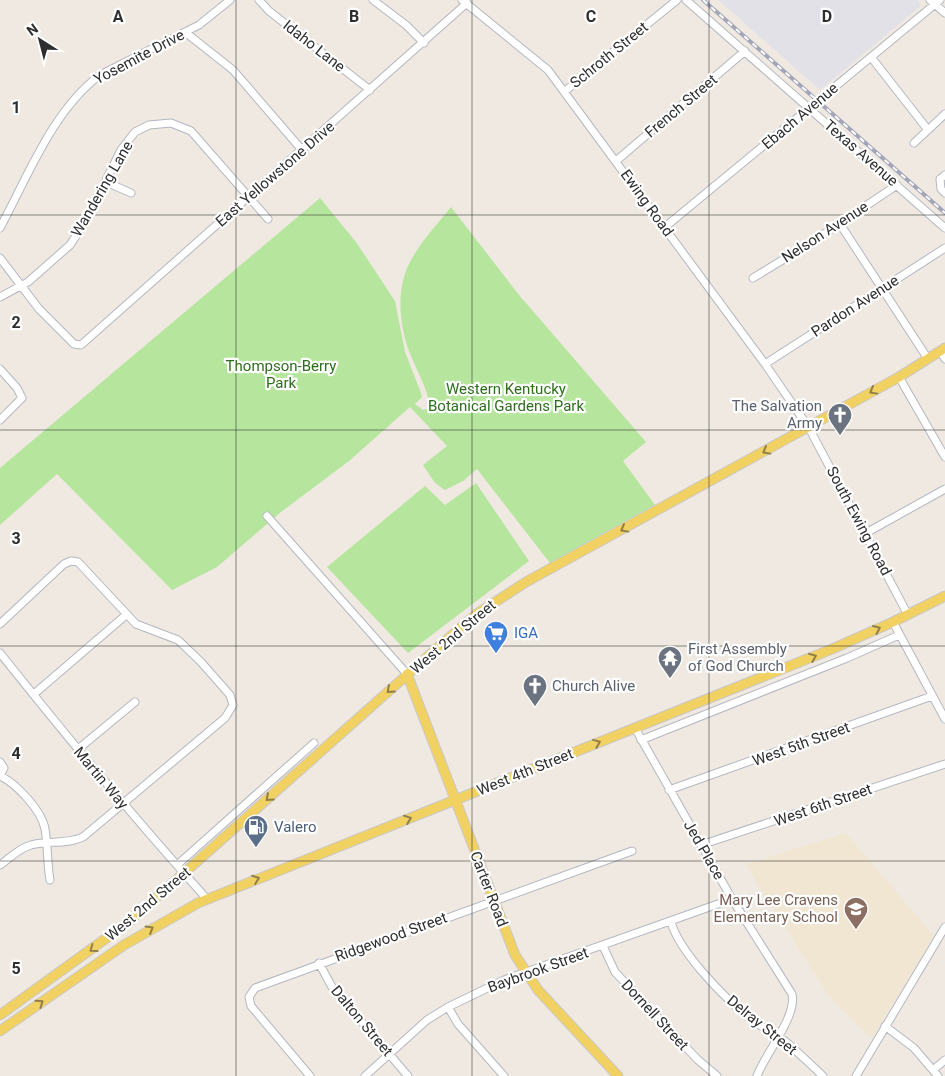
<svg xmlns="http://www.w3.org/2000/svg" width="945" height="1076" viewBox="0 0 945 1076" font-family="Roboto,sans-serif">
  <rect width="100%" height="100%" fill="#efe9e1"/>
  <!-- industrial -->
  <path fill="#e3e1e8" d="M718,0H918L921,6L820,90Z"/>
  <!-- education -->
  <path fill="#f0e6d1" d="M846,833L934,936L871,1039L829,996L755,880L747,864Z"/>
  <!-- green -->
  <path fill="#b6e59e" d="M320,198L356,242L395,301L405,352L421,393L422,397L415,404L423,410L430,408C428,388 416,370 409,351C399,324 396,288 410,262C420,242 438,224 451,207L519,295L646,442L623,461L655,505L550,563L477,469L463,481L445,490L435,483L423,465L447,446L410,407L349,461L281,512L217,567L172,590L57,474L0,525V468Z
    M476,483L529,561L408,653L327,567L425,486L445,505Z"/>
  <g fill="none" stroke-linecap="round" stroke-linejoin="round">
    <defs>
      <path id="minor" d="M259,0L269,11L370,90
        M373,0L406,25L424,43
        M462,0L548,70L765,364L809,428L908,615
        M686,0L945,228
        M930,0L945,13
        M185,32L233,70L302,150
        M871,57L928,130
        M565,91L677,0
        M914,143L945,114
        M616,161L745,51
        M945,175L940,179L941,189L945,193
        M106,182L131,193
        M840,224L928,359
        M665,227L940,0
        M0,228C28,176 53,110 100,75L199,25L230,0
        M0,258L39,309L74,344L81,345L467,3
        M753,278L812,242L897,185
        M0,297L28,282L70,245L85,222L121,150L135,132L149,125L171,123L191,131L268,219
        M940,351L945,359
        M765,364L945,248
        M0,369L17,388L22,398L0,420
        M899,377L945,457
        M267,516L407,674
        M866,533L945,489
        M893,622L945,719
        M0,624L64,564L71,561L78,562L136,624L178,640L201,662L230,695L233,705L225,718L83,837C66,845 48,840 31,845C19,848 10,858 0,865
        M0,653C67,737 135,819 207,899
        M34,694L126,615
        M635,728L732,899L792,994C797,1017 766,1052 757,1076
        M641,740L847,658L899,635
        M77,750L135,702
        M0,762L4,768L0,776
        M0,776C16,783 42,811 45,829C48,846 47,863 50,880
        M669,790L932,696
        M701,845L945,764
        M177,865L314,743
        M671,922C680,953 723,996 748,1017C759,1026 774,1032 786,1042C798,1052 811,1065 823,1076
        M603,946L615,972L697,1059L717,1076
        M319,963L332,987L408,1076
        M448,1007L458,1024L504,1076
        M885,1026L914,1048L938,1076
        M933,1070L945,1060
        M310,1076L251,1006L249,997L255,988L632,851
        M365,1076L427,1020L448,1007L504,980L732,899
        M856,1076L945,927"/>
      <path id="major" d="M407,674L515,955L538,990L618,1076
        M0,1015L130,921L444,642L478,613L526,582L899,377L945,348
        M0,1031L124,945L198,903L832,649L893,622L945,596"/>
    </defs>
    <!-- minor casing -->
    <use href="#minor" stroke="#b4b7c1" stroke-width="9"/>
    <!-- major casing -->
    <use href="#major" stroke="#c9c9c9" stroke-width="11"/>
    <!-- minor -->
    <use href="#minor" stroke="#fff" stroke-width="7"/>
    <!-- major -->
    <use href="#major" stroke="#f2d163" stroke-width="9"/>
    <defs>
      <path id="rail" d="M703,0L945,213"/>
    </defs>
    <!-- rail casing -->
    <use href="#rail" stroke="#a3a6b8" stroke-width="4"/>
    <!-- rail -->
    <use href="#rail" stroke="#fff" stroke-width="2" stroke-dasharray="5.5" stroke-linecap="butt"/>
  </g>
  <!-- one-way arrows -->
  <defs><path id="oneway-chevron" d="M-2-3.5L2.5 0L-2 3.5" fill="none" stroke-width="1.6" stroke-linecap="round" stroke-linejoin="round" transform="scale(1.25)"/></defs>
  <g stroke="#908048">
    <use href="#oneway-chevron" transform="translate(873 391) rotate(151)"/>
    <use href="#oneway-chevron" transform="translate(766 451) rotate(151)"/>
    <use href="#oneway-chevron" transform="translate(624 529) rotate(151)"/>
    <use href="#oneway-chevron" transform="translate(877 629) rotate(-24)"/>
    <use href="#oneway-chevron" transform="translate(813 657) rotate(-22)"/>
    <use href="#oneway-chevron" transform="translate(390 690) rotate(138)"/>
    <use href="#oneway-chevron" transform="translate(597 743) rotate(-22)"/>
    <use href="#oneway-chevron" transform="translate(269 798) rotate(138)"/>
    <use href="#oneway-chevron" transform="translate(408 819) rotate(-21)"/>
    <use href="#oneway-chevron" transform="translate(256 879) rotate(-21)"/>
    <use href="#oneway-chevron" transform="translate(150 929) rotate(-31)"/>
    <use href="#oneway-chevron" transform="translate(93 949) rotate(144)"/>
    <use href="#oneway-chevron" transform="translate(40 1003) rotate(-35)"/>
  </g>
  <!-- grid -->
  <path fill="none" stroke="#2e2e2e" stroke-width="1" stroke-opacity="0.55" d="M236,0V1076M472,0V1076M709,0V1076M0,215H945M0,430H945M0,646H945M0,861H945"/>
  <!-- icons -->
  <defs>
    <symbol id="church-pin" viewBox="-11 -11 22 30"><path d="M0 17L-7.5 6A9.5 9.5 0 1 1 7.5 6Z" fill="#6b7280" stroke="#fff"/><path d="M-1.2-6h2.4v3.5h3.3v2.4h-3.3V6h-2.4V-.1h-3.3v-2.4h3.3Z" fill="#fff"/></symbol>
    <symbol id="supermarket-pin" viewBox="-11 -11 22 30"><path d="M0 17L-7.5 6A9.5 9.5 0 1 1 7.5 6Z" fill="#3f7fe0" stroke="#fff"/><path d="M-6-5.5h2.5l.6 2H6L4.5 2H-2.5L-4.4-4H-6ZM-1.5 3.2a1.3 1.3 0 1 0 .1 0ZM3 3.2a1.3 1.3 0 1 0 .1 0Z" fill="#fff"/></symbol>
    <symbol id="temple-pin" viewBox="-11 -11 22 30"><path d="M0 17L-7.5 6A9.5 9.5 0 1 1 7.5 6Z" fill="#6b7280" stroke="#fff"/><path d="M0-6L5-2H3V0L6.5 2.5H4V6H1.5V3h-3V6H-4V2.5H-6.5L-3 0V-2H-5Z" fill="#fff"/></symbol>
    <symbol id="fuel-pin" viewBox="-11 -11 22 30"><path d="M0 17L-7.5 6A9.5 9.5 0 1 1 7.5 6Z" fill="#5c6f8a" stroke="#fff"/><path d="M-5.5-6h7V0h2V4h1.3V-2.5L3-4.5l.8-.8L6-3V5H2.5V1h-1V6h-7ZM-4.2-4.7v3.2H.2V-4.7Z" fill="#fff"/></symbol>
    <symbol id="school-pin" viewBox="-11 -11 22 30"><path d="M0 17L-7.5 6A9.5 9.5 0 1 1 7.5 6Z" fill="#8d6e63" stroke="#fff"/><path d="M0-5L7-2L0 1L-7-2ZM-4 1L0 2.5L4 1V4Q0 6-4 4Z" fill="#fff"/></symbol>
  </defs>
  <g fill-rule="evenodd">
    <use href="#church-pin" x="826" y="401" width="28" height="38"/>
    <use href="#supermarket-pin" x="482" y="619" width="28" height="38"/>
    <use href="#temple-pin" x="656" y="644" width="28" height="38"/>
    <use href="#church-pin" x="521" y="672" width="28" height="38"/>
    <use href="#fuel-pin" x="242" y="813" width="28" height="38"/>
    <use href="#school-pin" x="842" y="895" width="28" height="38"/>
  </g>
  <g text-anchor="middle" dominant-baseline="central" stroke-width="4.5" stroke-linejoin="round" paint-order="stroke">
    <!-- street labels -->
    <g font-size="15" fill="#2e2e2e" stroke="#fff">
      <text transform="translate(314 46) rotate(38)">Idaho Lane</text>
      <text transform="translate(609 55) rotate(-39)">Schroth Street</text>
      <text transform="translate(139 57) rotate(-28)">Yosemite Drive</text>
      <text transform="translate(681 106) rotate(-40)">French Street</text>
      <text transform="translate(800 116) rotate(-40)">Ebach Avenue</text>
      <text transform="translate(861 153) rotate(41)">Texas Avenue</text>
      <text transform="translate(275 174) rotate(-41)">East Yellowstone Drive</text>
      <text transform="translate(102 189) rotate(-60)">Wandering Lane</text>
      <text transform="translate(647 203) rotate(54)">Ewing Road</text>
      <text transform="translate(825 232) rotate(-33)">Nelson Avenue</text>
      <text transform="translate(855 306) rotate(-33)">Pardon Avenue</text>
      <text transform="translate(859 521) rotate(62)">South Ewing Road</text>
      <text transform="translate(453 637) rotate(-40)">West 2nd Street</text>
      <text transform="translate(801 744) rotate(-20)">West 5th Street</text>
      <text transform="translate(525 772) rotate(-22)">West 4th Street</text>
      <text transform="translate(101 778) rotate(50)">Martin Way</text>
      <text transform="translate(823 805) rotate(-19)">West 6th Street</text>
      <text transform="translate(704 850) rotate(60)">Jed Place</text>
      <text transform="translate(489 889) rotate(69)">Carter Road</text>
      <text transform="translate(148 904) rotate(-40)">West 2nd Street</text>
      <text transform="translate(391 937) rotate(-20)">Ridgewood Street</text>
      <text transform="translate(538 970) rotate(-20)">Baybrook Street</text>
      <text transform="translate(655 1015) rotate(47)">Dornell Street</text>
      <text transform="translate(362 1021) rotate(50)">Dalton Street</text>
      <text transform="translate(762 1025) rotate(39)">Delray Street</text>
    </g>
    <!-- park labels -->
    <g font-size="15" fill="#2c6e1b" stroke="#fff">
      <text x="281" y="366">Thompson-Berry<tspan x="281" dy="17">Park</tspan></text>
      <text x="506" y="389">Western Kentucky<tspan x="506" dy="17">Botanical Gardens Park</tspan></text>
    </g>
    <!-- worship labels -->
    <g font-size="15" fill="#5b616d" stroke="#fff" text-anchor="start">
      <text x="822" y="406" text-anchor="end">The Salvation<tspan x="822" dy="17">Army</tspan></text>
      <text x="688" y="649">First Assembly<tspan x="688" dy="17">of God Church</tspan></text>
      <text x="552" y="686">Church Alive</text>
    </g>
    <!-- shop labels -->
    <g font-size="15" fill="#366cbe" stroke="#fff" text-anchor="start">
      <text x="514" y="633">IGA</text>
    </g>
    <!-- service labels -->
    <g font-size="15" fill="#4e5e75" stroke="#fff" text-anchor="start">
      <text x="274" y="827">Valero</text>
    </g>
    <!-- education labels -->
    <g font-size="15" fill="#785e54" stroke="#fff" text-anchor="end">
      <text x="838" y="900">Mary Lee Cravens<tspan x="838" dy="17">Elementary School</tspan></text>
    </g>
  </g>
  <g font-size="16" text-anchor="middle" font-weight="bold" fill="#2e2e2e" stroke="#fff" stroke-width="4.5" stroke-linejoin="round" paint-order="stroke">
    <text x="118" y="22">A</text>
    <text x="354" y="22">B</text>
    <text x="591" y="22">C</text>
    <text x="827" y="22">D</text>
    <text x="16" y="113">1</text>
    <text x="16" y="328">2</text>
    <text x="16" y="544">3</text>
    <text x="16" y="759">4</text>
    <text x="16" y="974">5</text>
  </g>
  <!-- north arrow -->
  <g transform="translate(40 40) rotate(324)" stroke="#ffffff" stroke-width="4" paint-order="stroke">
  <path d="M0-4L9 19L0 12L-9 19Z" fill="#2e2e2e"/>
  <text y="-8" font-size="14" font-weight="bold" text-anchor="middle" fill="#2e2e2e">N</text>
  </g>
</svg>
